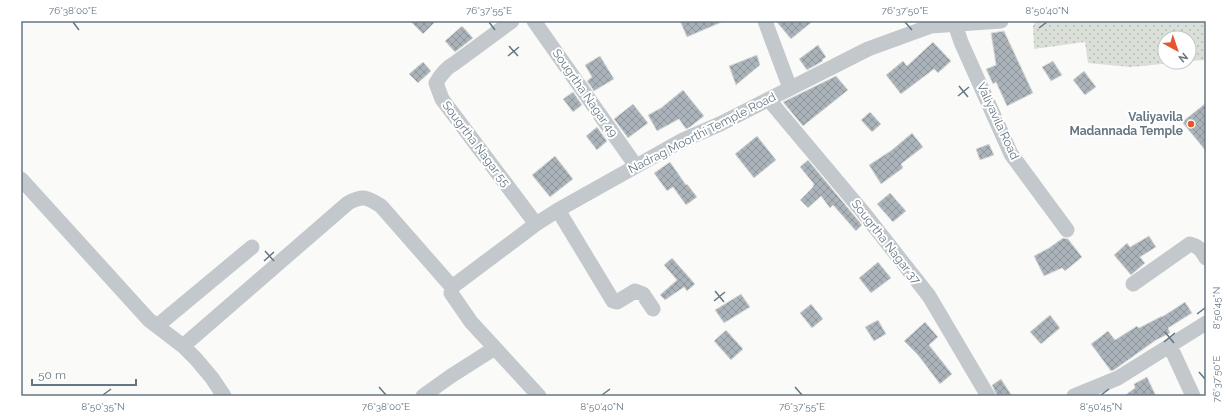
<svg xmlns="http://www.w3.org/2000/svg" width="1227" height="417" viewBox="0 0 1227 417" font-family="Raleway,sans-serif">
  <defs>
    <pattern id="green-dots" width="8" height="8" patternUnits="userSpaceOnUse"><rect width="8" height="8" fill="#dadfd7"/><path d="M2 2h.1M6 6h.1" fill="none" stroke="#b4b9b4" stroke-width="1.8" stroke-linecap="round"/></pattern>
    <pattern id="building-cross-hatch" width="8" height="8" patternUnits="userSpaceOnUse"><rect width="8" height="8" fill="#aab3b9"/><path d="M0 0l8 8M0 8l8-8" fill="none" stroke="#8e969c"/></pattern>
  </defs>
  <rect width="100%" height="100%" fill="#fafaf8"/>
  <!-- green -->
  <path fill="url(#green-dots)" d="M1036,21H1206V60L1189,61V38H1165V62H1183L1131,67L1088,63L1085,42L1034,49L1033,26Z"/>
  <!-- building -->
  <path fill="url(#building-cross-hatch)" stroke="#dcdcda" d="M410,21H436L423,34Z
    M680,21H724L687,37Z
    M776,21H813L791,39Z
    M462,26L473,38L455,52L445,41Z
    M1004,31L1033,93L1007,106L996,82L993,84L986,69L996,65L991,33Z
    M933,42L951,61L938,73L934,69L901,94L886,75L903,61L907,66Z
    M818,45L826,57L822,60L823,61L807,70L799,59Z
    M757,55L760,65L736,85L729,66Z
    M600,56L614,79L594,91L587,81L592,77L585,65Z
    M1053,61L1062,75L1051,81L1042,67Z
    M423,62L431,71L418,83L409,74Z
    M1084,71L1096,87L1085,95L1073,80Z
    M836,76L848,90L803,126L783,102Z
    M683,90L704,116L690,127L686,129L679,119L657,131L648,115L661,108Z
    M573,92L582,105L573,112L563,99Z
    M1206,103V151L1182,122Z
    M633,104L648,123L628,138L614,119Z
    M870,112L881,124L872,132L861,120Z
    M597,127L607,141L597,150L586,136Z
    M912,133L923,147L901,164L903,168L881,184L869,165L892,150Z
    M757,136L776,160L754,178L735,154Z
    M989,144L994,155L980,160L976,149Z
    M555,156L573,179L550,197L532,175Z
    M808,160L862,225L856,231L833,205L830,208L821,196L808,208L800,200L813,187V186L814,184L800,167Z
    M670,162L686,185L687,184L697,197L686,205L673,187L667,191L654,173Z
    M890,193L906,211L893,222L877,204Z
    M1149,236L1156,247L1140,257L1145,263L1131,275L1114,255L1127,243L1130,247Z
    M1063,238L1068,239L1082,257L1065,271L1062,268L1044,276L1034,256L1049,248Z
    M672,258L695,284L687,291L684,287L665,300L660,295L677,280L664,265Z
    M878,262L891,278L871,293L859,278Z
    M741,294L750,307L724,323L715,310Z
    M1185,302L1192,313L1168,328L1170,333L1156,340L1114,370L1111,371L1091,344L1108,331L1115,340L1137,326L1139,328L1162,316V317Z
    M811,304L823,319L812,328L800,313Z
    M1050,315L1060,328L1041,344L1030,332Z
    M878,320L886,334L874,341L865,327Z
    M925,322L938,337L929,345L952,374L940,384L918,355L904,341Z
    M726,330L743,349L731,360L714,341Z
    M1147,377L1156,396H1124L1135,388L1134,384Z
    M1001,379L1012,396H997L992,385Z"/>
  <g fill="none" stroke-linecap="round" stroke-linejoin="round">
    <!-- minor -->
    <path stroke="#c3c8cc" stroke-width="15" d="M512,21L455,63C446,68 441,74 436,83L442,99L536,224
      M534,21L636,166
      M765,21L790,88
      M955,24L961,42L1011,154L1067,230
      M769,100L863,212L929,296L988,396
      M21,179L149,320L183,346L196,359L212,378L224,396
      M558,210L613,301L617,302L635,291L643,294L653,309
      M1133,284L1190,244C1199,246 1202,251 1206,258
      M157,326L252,247
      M183,346L348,203C363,195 367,197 381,206L452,287
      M1170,346L1193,396
      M423,396L451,376L495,348
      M539,396L471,322L451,293L452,287L536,224L558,210L681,141L720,124L868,49L931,26L1001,21
      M1074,396L1118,378L1206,323"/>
  </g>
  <!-- ticks -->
  <path fill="none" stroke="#657683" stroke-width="1.5" d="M73,22L79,30M489,22L495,30M905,22L912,30M1039,28L1047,22M509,46L518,56M508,56L519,47M959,86L968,97M958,96L969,87M265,251L274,261M264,261L274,252M715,291L724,302M714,301L725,292M1197,314L1205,308M1165,332L1174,343M1164,342L1175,333M1199,372L1205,379M379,387L386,395M795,387L802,395M103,395L111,389M602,395L610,389M1101,395L1109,389"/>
  <!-- markers -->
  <circle fill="#e4572e" stroke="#fff" stroke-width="1.5" cx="1191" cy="124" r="4"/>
  <g text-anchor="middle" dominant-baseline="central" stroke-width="4" stroke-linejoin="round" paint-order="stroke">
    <!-- street labels -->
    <g font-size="12" fill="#657683" stroke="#fff">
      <text transform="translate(585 93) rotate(55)">Sougrtha Nagar 49</text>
      <text transform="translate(998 121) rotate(65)">Valiyavila Road</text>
      <text transform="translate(702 133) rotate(-27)">Nadrag Moorthi Temple Road</text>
      <text transform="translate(476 144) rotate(53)">Sougrtha Nagar 55</text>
      <text transform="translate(886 242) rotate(52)">Sougrtha Nagar 37</text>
    </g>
    <!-- poi labels -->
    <g font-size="12" font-weight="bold" fill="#657683" stroke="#fff" text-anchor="end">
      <text x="1183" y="117">Valiyavila<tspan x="1183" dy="14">Madannada Temple</tspan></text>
    </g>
  </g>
  <!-- border -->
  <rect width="1227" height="417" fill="none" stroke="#ffffff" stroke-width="44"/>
  <!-- north arrow -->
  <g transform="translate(1177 50) rotate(140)"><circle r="19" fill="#ffffff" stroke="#c1c8cd"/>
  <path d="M0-3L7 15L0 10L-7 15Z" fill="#e4572e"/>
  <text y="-6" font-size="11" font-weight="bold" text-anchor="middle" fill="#657683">N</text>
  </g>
  <!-- scale -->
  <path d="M32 379v6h104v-6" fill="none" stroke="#657683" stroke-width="2"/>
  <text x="38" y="379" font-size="12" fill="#657683" stroke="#ffffff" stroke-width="3" paint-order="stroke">50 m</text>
  <rect x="22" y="22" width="1183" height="373" fill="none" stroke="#657683" stroke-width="1.5"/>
  <g font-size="10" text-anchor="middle" fill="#657683">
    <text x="73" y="14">76°38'00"E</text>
    <text x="489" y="14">76°37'55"E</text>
    <text x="905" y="14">76°37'50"E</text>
    <text x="1047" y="14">8°50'40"N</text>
    <text transform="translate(1216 308) rotate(-90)" y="4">8°50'45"N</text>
    <text transform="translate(1216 379) rotate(-90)" y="4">76°37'50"E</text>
    <text x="103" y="410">8°50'35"N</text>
    <text x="386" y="410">76°38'00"E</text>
    <text x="602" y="410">8°50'40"N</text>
    <text x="802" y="410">76°37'55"E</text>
    <text x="1101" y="410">8°50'45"N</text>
  </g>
</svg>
